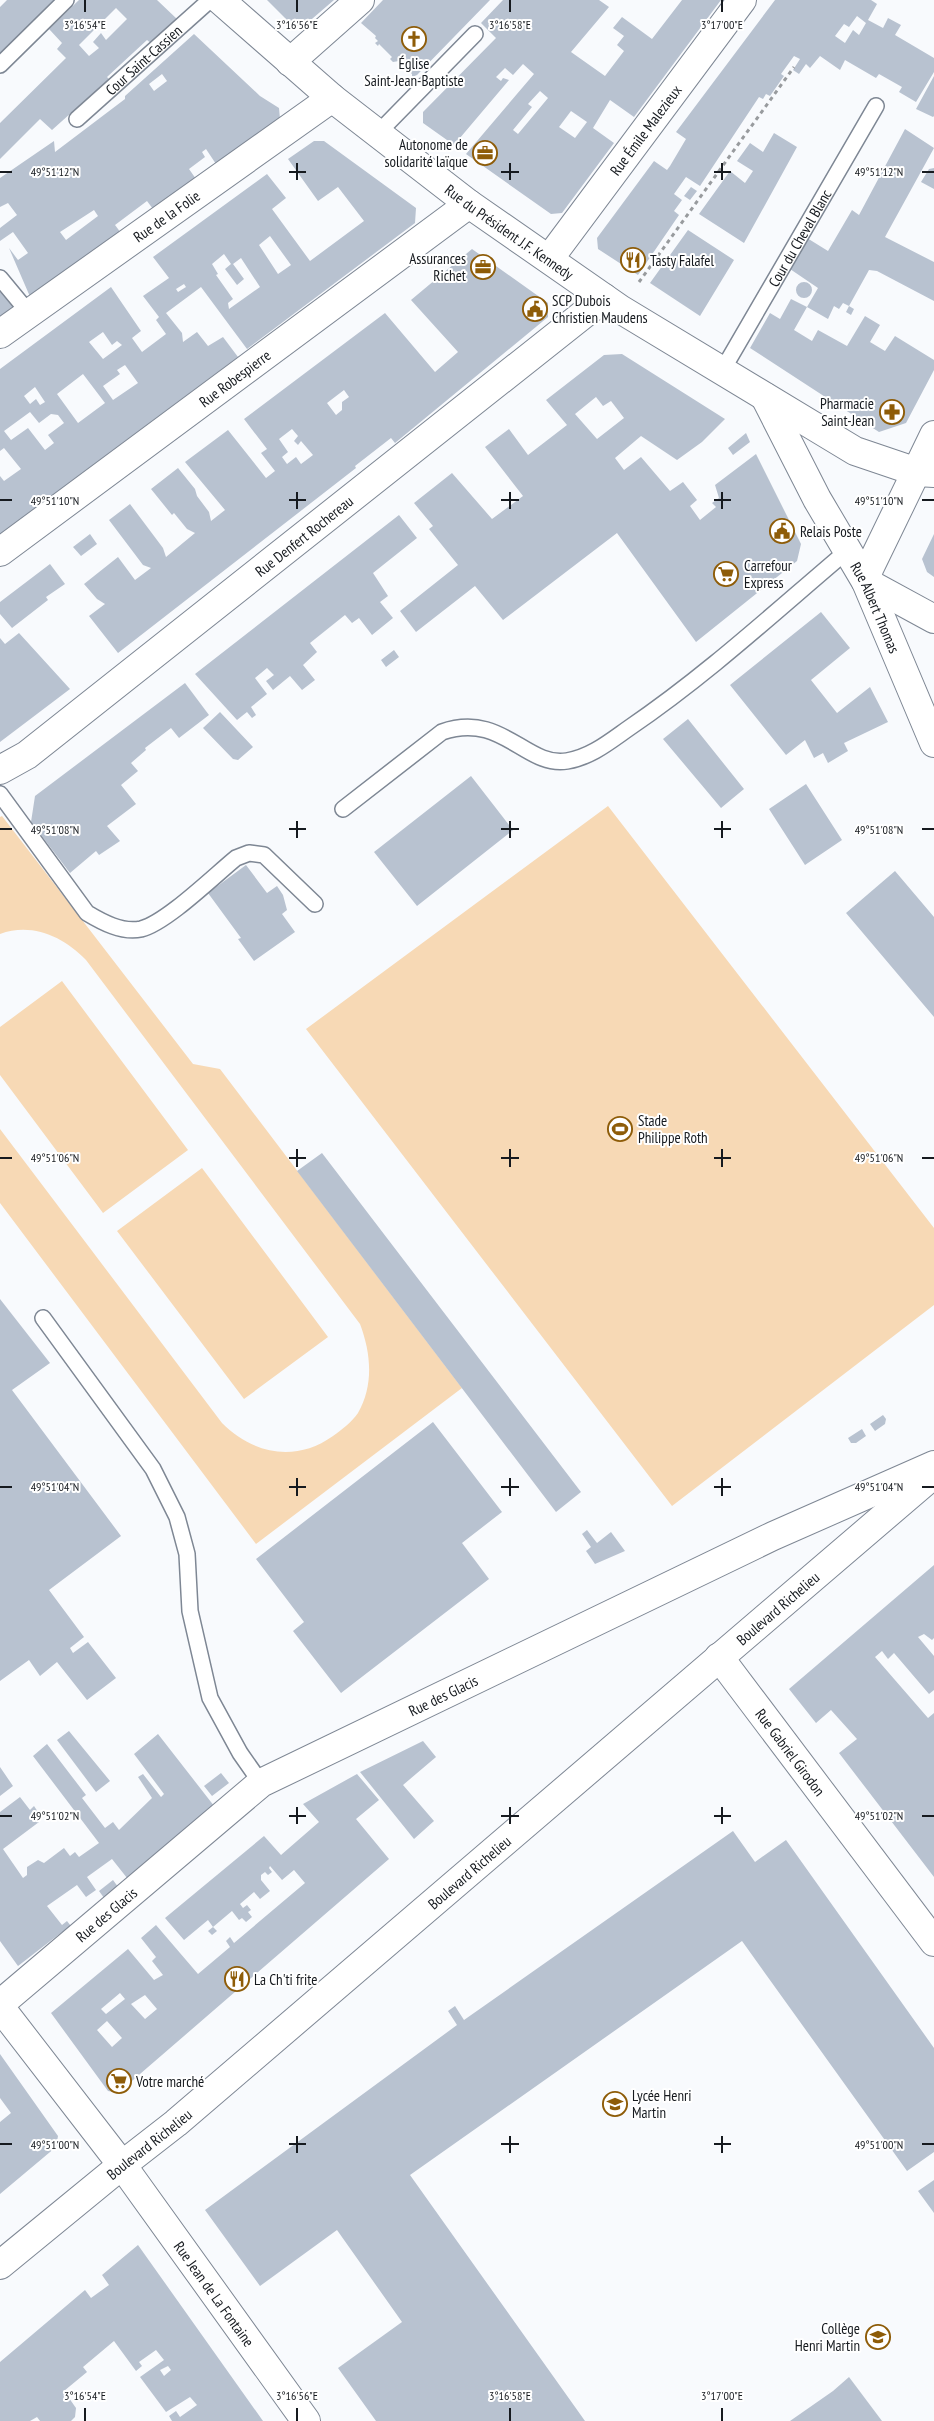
<svg xmlns="http://www.w3.org/2000/svg" width="934" height="2421" viewBox="0 0 934 2421" font-family="'PT Sans Narrow',sans-serif">
  <rect width="100%" height="100%" fill="#f8fafd"/>
  <!-- green -->
  <path fill="#f7d9b5" d="M608,806L934,1228V1305L672,1506L306,1029Z
    M2,816L193,1064L220,1069L462,1388L256,1544L0,1203V1129L222,1423C253,1454 295,1463 333,1436C341,1430 352,1422 358,1413C374,1385 371,1353 360,1324L86,960C64,937 32,922 0,934V817Z
    M62,981L188,1150L103,1213L0,1075V1027Z
    M202,1168L328,1337L244,1399L117,1231Z"/>
  <!-- building -->
  <path fill="#b8c2d0" fill-rule="evenodd" d="M7,0H60L0,57V7Z
    M79,0H157L177,19L152,44L147,40L107,77L109,79L52,130L40,119L0,159V123L66,58L57,49L62,43L49,29ZM116,8L127,19L106,40L101,33L93,42L99,48L89,56L79,45Z
    M267,0H334L305,25L293,26Z
    M383,0H490L417,75L412,77V74L399,61L393,62L390,59L392,57L379,44L378,46L375,43L378,41L375,38L376,36L361,23Z
    M503,0H599L609,7L571,52L605,76L624,51L617,45L624,36L613,28L622,17L652,39L682,0H721L634,117L610,100L593,128L614,143L562,213L551,214L466,154L534,74L523,64L513,75L505,68L496,77L501,81L503,78L509,80L454,145L423,123V112L496,38L481,23ZM540,91L548,98L518,134L513,130L532,107L528,104ZM571,111L587,122L575,138L559,127Z
    M775,0H871L877,4L868,20L883,28L888,18L901,25L895,35L934,58V72L916,102L899,92L902,87L879,74L876,78L845,60L840,70L820,56L810,68L806,64L799,74L793,70L800,59L794,56L781,74L784,76L770,96L766,94L763,99L759,97L700,186L686,177L674,194L682,200L674,211L679,215L638,275L598,249L597,238L654,161L667,170L670,166L686,139L676,132ZM857,16L866,23L859,35L853,30L845,43L835,36L844,24L849,27Z
    M194,34L260,96L279,108L280,119L216,164L206,149L202,152L205,157L189,169L196,179L153,209L147,201L115,225L121,233L31,299L9,248L18,260L28,253L13,232L0,241V228L17,215L8,203L0,207V178L54,141L55,152L125,99V96ZM162,74L167,81L154,91L149,84ZM94,210L98,216L66,240L60,232Z
    M934,76V116L933,117L916,109Z
    M905,129L934,148L885,237L934,262V301L877,271L869,270L849,306L843,303L839,309L834,306L828,319L807,307L818,288L790,269L807,238L828,251L852,210L859,215Z
    M774,133L797,147L744,243L699,214L730,171L745,183L753,171L737,161L750,143L763,152Z
    M314,141H324L416,208L415,223L247,349L201,287L166,313L182,333L183,342L197,332L208,346L223,337L238,357L0,534V476L4,481L21,469L4,448L0,451V369L111,287L141,331L132,338L142,352L166,334L156,320L159,317L143,296L169,278L153,257L267,174L286,198L272,209L310,261L364,221L338,187L318,201L288,159ZM270,236L291,265L278,274L259,245ZM224,254L231,264L225,269L237,285L244,279L233,264L241,258L260,287L229,309L228,303L233,299L216,275L218,274L212,264ZM184,284L186,287L178,292L176,289ZM103,332L112,345L117,341L122,345L103,359L89,342ZM125,365L138,383L113,400L103,386L120,374L117,370ZM83,374L105,403L78,423L57,394ZM35,387L45,402L40,405L36,399L30,404L24,396ZM30,412L39,423L51,414L58,415L64,423L48,435L54,443L45,450L28,428L11,440L4,431Z
    M934,168V189L921,182L929,169Z
    M691,187L697,191L690,200L684,196Z
    M688,230L734,260L700,316L650,283Z
    M472,249L548,303V317L395,443L391,438L355,466L356,468L118,653L89,616L105,604L97,599L84,584L118,557L135,580L151,568L143,565L109,520L130,504L163,548L166,557L195,533L187,529L174,513L172,515L151,489L178,468L195,489L197,496L209,512L211,521L225,510L185,462L228,430L266,478L275,471L261,453L267,449L244,419L385,313L435,372L458,352L411,300ZM344,390L349,397L342,402V410L336,415L327,403ZM292,429L298,436L294,441L298,445L301,441L313,455L301,464L296,457L287,464L282,457L288,452L279,439Z
    M796 290a8 8 0 1 1 16 0a8 8 0 1 1-16 0Z
    M0,287L18,309L0,321Z
    M791,299L807,307L794,330L812,341L818,330L847,346L865,316L880,325L870,342L885,351L895,336L934,360V370L906,423L879,432L750,348L770,313L780,319Z
    M849,306L854,309L851,315L846,312Z
    M622,354L725,419L702,442L677,460L641,436L615,458L624,470L641,457L670,491L683,482L697,500L690,506L700,520L716,507L712,503L719,498L715,485L756,454L801,544L797,561L696,642L617,533L503,620L475,586L416,632L400,611L458,565L429,529L433,526L414,503L452,473L492,519L523,496L485,447L509,429L528,455L567,425L546,400L604,355ZM596,397L603,406L611,401L624,418L597,439L575,414Z
    M746,433L750,442L733,455L728,448Z
    M399,515L417,538L373,573L388,596L380,602L393,618L372,635L359,618L352,623L345,615L310,643L317,652L303,665L315,680L302,690L290,676L273,690L266,681L274,675L267,668L255,678L267,694L251,707L256,715L252,718L247,712L237,720L195,674Z
    M90,534L97,544L81,556L73,547Z
    M934,534V577L927,572L922,559Z
    M50,564L65,584L46,597L48,600L12,628L0,614V602Z
    M821,612L850,648L811,680L837,713L870,687L888,722L844,743L848,751L828,763L823,753L814,758L805,740L786,755L730,685Z
    M19,633L70,689L0,742V638L5,644Z
    M394,650L399,657L386,667L381,660Z
    M185,683L209,715L179,738L171,728L145,748L146,750L131,763L138,771L121,785L136,804L107,826L120,841L99,855L96,851L70,873L31,822L35,796Z
    M220,712L253,747L238,760L233,759L203,728Z
    M688,719L744,789L721,808L663,739Z
    M471,776L513,830L417,906L374,852Z
    M806,784L842,840L805,865L769,809Z
    M246,865L267,893L277,886L283,895L287,910L282,914L295,932L254,961L238,939L241,938L208,893Z
    M895,871L934,917V1017L846,913Z
    M322,1153L581,1492L556,1512L297,1171Z
    M0,1299L50,1363L12,1390L121,1536L49,1590L84,1637L70,1648L73,1653L88,1642L116,1678L87,1700L57,1662L40,1676L29,1660L0,1681Z
    M883,1415L886,1419L885,1424L875,1431L870,1424Z
    M433,1422L502,1512L462,1543L489,1579L341,1693L293,1631L304,1622L256,1559Z
    M862,1429L866,1436L856,1443H851L848,1438Z
    M587,1530L597,1543L611,1532L625,1551L595,1564L586,1551L591,1547L582,1534Z
    M934,1565V1638L932,1640L924,1634L918,1637L934,1656V1690L929,1694L894,1653L888,1659L882,1651L875,1657L928,1718L934,1713V1877L839,1753L857,1739L831,1710L816,1723L789,1689Z
    M69,1731L110,1781L96,1792L57,1740Z
    M158,1734L218,1811L131,1883L112,1859L87,1877L96,1890L86,1897L77,1885L47,1906L62,1925L67,1921L74,1930L62,1932L18,1966L0,1941V1812L20,1797L30,1810L34,1806L38,1812L34,1815L39,1822L3,1849L23,1878L27,1875V1867L38,1860L44,1863L64,1848L70,1856L75,1852L79,1857L99,1843L33,1756L47,1744L86,1795L82,1798L105,1828L113,1822L119,1830L152,1798L138,1777L143,1774L161,1797L164,1794L134,1754Z
    M423,1741L436,1757L403,1785L434,1821L414,1839L360,1772Z
    M0,1767L13,1786L0,1796Z
    M221,1773L229,1783L212,1796L204,1786Z
    M357,1774L379,1800L356,1819L389,1859L118,2093L108,2091L51,2013L128,1949L154,1980L163,1975L152,1961L156,1957L141,1938L156,1925L198,1974L230,1947L226,1941L230,1937L234,1943L305,1883L294,1870L282,1880L270,1866L269,1868L272,1872L268,1875L265,1872L261,1875V1880L270,1891L260,1899L254,1892L240,1904L243,1908L247,1905L251,1910L248,1912L252,1917L246,1922L242,1918L239,1920L232,1911L213,1927L208,1920L184,1940L165,1918L264,1836L281,1855L319,1822L303,1804ZM120,1993L125,1999L106,2014L101,2009ZM145,1995L157,2009L145,2019L131,2004ZM107,2021L122,2038L112,2047L97,2030Z
    M733,1831L755,1862L786,1840L934,2048V2152L907,2171L742,1941L410,2175L585,2421H376L338,2368L402,2322L337,2230L260,2286L205,2210L457,2025L448,2011L455,2006L464,2020Z
    M113,1880L121,1891L107,1902L99,1891Z
    M213,1927L217,1931L212,1935L208,1931Z
    M0,2054L58,2136L56,2147L0,2194V2122L11,2113L0,2098Z
    M934,2180V2213L918,2191Z
    M138,2245L263,2421H172L169,2416L176,2411L180,2417L197,2405L190,2397L166,2412L140,2377L164,2360L156,2350L139,2362L142,2366L136,2371L114,2341L83,2367L87,2372L64,2391L76,2408L75,2417L71,2421H40L37,2417L30,2421H0V2362L85,2290L91,2298L109,2285L102,2275ZM168,2366L171,2370L164,2376L160,2370Z
    M849,2377L882,2421H790L833,2391Z"/>
  <g fill="none" stroke-linecap="round" stroke-linejoin="round">
    <defs>
      <g id="lane">
        <path d="M0,65L66,0"/>
        <path id="s1" d="M77,119L210,0"/>
        <path d="M378,133L475,34"/>
        <path d="M0,278L29,313"/>
        <path id="s2" d="M722,371L876,106"/>
        <path d="M0,794L87,913C102,922 122,933 141,929C166,923 214,876 236,858L249,853L264,855L315,904"/>
        <path d="M343,809L442,732C502,711 526,768 567,761C591,757 609,742 629,728C707,675 776,611 847,551"/>
        <path d="M43,1318L153,1469L177,1517L187,1554L190,1611L210,1698L240,1753L261,1783"/>
      </g>
      <g id="street">
        <path d="M290,62L360,0"/>
        <path id="s3" d="M549,259L742,0"/>
        <path id="s4" d="M0,334L332,98"/>
        <path id="s5" d="M765,397L817,499L866,582L934,743"/>
        <path d="M934,435L869,569L866,582L934,619"/>
        <path id="s6" d="M0,552L469,204"/>
        <path id="s7" d="M0,770L27,755L604,298"/>
        <path id="s8" d="M719,1657L934,1942"/>
        <path id="s9" d="M0,2004L261,1783L773,1536L934,1465"/>
        <path id="s10" d="M0,2007L122,2165L306,2421"/>
      </g>
      <g id="secondary">
        <path id="s11" d="M220,0L332,98L469,204L620,309L855,451L917,472L934,473"/>
        <path id="s12" d="M0,2265L122,2165L176,2123L934,1474"/>
      </g>
    </defs>
    <!-- lane casing -->
    <use href="#lane" stroke="#7e8794" stroke-width="18"/>
    <!-- street casing -->
    <use href="#street" stroke="#7e8794" stroke-width="30"/>
    <!-- secondary casing -->
    <use href="#secondary" stroke="#7e8794" stroke-width="30"/>
    <!-- path -->
    <path stroke="#989b9e" stroke-width="3" stroke-dasharray="4 4" stroke-linecap="butt" d="M639,282L794,67"/>
    <!-- lane -->
    <use href="#lane" stroke="#fff" stroke-width="15"/>
    <!-- street -->
    <use href="#street" stroke="#fff" stroke-width="28"/>
    <!-- secondary -->
    <use href="#secondary" stroke="#fff" stroke-width="28"/>
  </g>
  <!-- ticks -->
  <path fill="none" stroke="#161a1f" stroke-width="2" d="M85,0V12M297,0V12M510,0V12M722,0V12M297,163V180M510,163V180M722,163V180M0,172H12M289,172H306M501,172H519M714,172H731M922,172H934M297,492V509M510,492V509M722,492V509M0,500H12M289,500H306M501,500H519M714,500H731M922,500H934M297,821V838M510,821V838M722,821V838M0,829H12M289,829H306M501,829H519M714,829H731M922,829H934M297,1149V1167M510,1149V1167M722,1149V1167M0,1158H12M289,1158H306M501,1158H519M714,1158H731M922,1158H934M297,1478V1496M510,1478V1496M722,1478V1496M0,1487H12M289,1487H306M501,1487H519M714,1487H731M922,1487H934M297,1807V1824M510,1807V1824M722,1807V1824M0,1816H12M289,1816H306M501,1816H519M714,1816H731M922,1816H934M297,2136V2153M510,2136V2153M722,2136V2153M0,2144H12M289,2144H306M501,2144H519M714,2144H731M922,2144H934M85,2408V2421M297,2408V2421M510,2408V2421M722,2408V2421"/>
  <!-- icons -->
  <defs>
    <symbol id="church-ring" viewBox="-11 -11 22 22"><circle r="9.5" fill="#fff" stroke="#8e5c08" stroke-width="1.5"/><path d="M-1.2-6h2.4v3.5h3.3v2.4h-3.3V6h-2.4V-.1h-3.3v-2.4h3.3Z" fill="#8e5c08"/></symbol>
    <symbol id="office-ring" viewBox="-11 -11 22 22"><circle r="9.5" fill="#fff" stroke="#8e5c08" stroke-width="1.5"/><path d="M-6-3h4V-5.5h4V-3h4V5H-6ZM-1-4.5V-3h2v-1.5ZM-6 0V1H6V0Z" fill="#8e5c08"/></symbol>
    <symbol id="restaurant-ring" viewBox="-11 -11 22 22"><circle r="9.5" fill="#fff" stroke="#8e5c08" stroke-width="1.5"/><path d="M-5-6h1v4h1v-4h1v4h1v-4h1v5L-1.5 .5V6h-2V.5L-5-1ZM5-6V6H3V1.5H1.5Q1.5-4 5-6Z" fill="#8e5c08"/></symbol>
    <symbol id="civic-ring" viewBox="-11 -11 22 22"><circle r="9.5" fill="#fff" stroke="#8e5c08" stroke-width="1.5"/><path d="M-.6-6.5H3V-4.5H.6V-3L4-1V1h2V6H-6V1h2V-1L-.6-3ZM-1.2 2.5V6h2.4V2.5Z" fill="#8e5c08"/></symbol>
    <symbol id="pharmacy-ring" viewBox="-11 -11 22 22"><circle r="9.5" fill="#fff" stroke="#8e5c08" stroke-width="1.5"/><path d="M-2-6h4v4h4v4h-4v4h-4v-4h-4v-4h4Z" fill="#8e5c08"/></symbol>
    <symbol id="supermarket-ring" viewBox="-11 -11 22 22"><circle r="9.5" fill="#fff" stroke="#8e5c08" stroke-width="1.5"/><path d="M-6-5.5h2.5l.6 2H6L4.5 2H-2.5L-4.4-4H-6ZM-1.5 3.2a1.3 1.3 0 1 0 .1 0ZM3 3.2a1.3 1.3 0 1 0 .1 0Z" fill="#8e5c08"/></symbol>
    <symbol id="stadium-ring" viewBox="-11 -11 22 22"><circle r="9.5" fill="#fff" stroke="#8e5c08" stroke-width="1.5"/><path d="M0-5a6.5 5 0 1 0 0 10a6.5 5 0 1 0 0-10ZM-3.5-1.8h7v3.6h-7Z" fill="#8e5c08"/></symbol>
    <symbol id="school-ring" viewBox="-11 -11 22 22"><circle r="9.5" fill="#fff" stroke="#8e5c08" stroke-width="1.5"/><path d="M0-5L7-2L0 1L-7-2ZM-4 1L0 2.5L4 1V4Q0 6-4 4Z" fill="#8e5c08"/></symbol>
  </defs>
  <g fill-rule="evenodd">
    <use href="#church-ring" x="400" y="25" width="28" height="28"/>
    <use href="#office-ring" x="471" y="139" width="28" height="28"/>
    <use href="#restaurant-ring" x="619" y="246" width="28" height="28"/>
    <use href="#office-ring" x="469" y="253" width="28" height="28"/>
    <use href="#civic-ring" x="521" y="295" width="28" height="28"/>
    <use href="#pharmacy-ring" x="878" y="398" width="28" height="28"/>
    <use href="#civic-ring" x="768" y="517" width="28" height="28"/>
    <use href="#supermarket-ring" x="712" y="560" width="28" height="28"/>
    <use href="#stadium-ring" x="606" y="1115" width="28" height="28"/>
    <use href="#restaurant-ring" x="223" y="1965" width="28" height="28"/>
    <use href="#supermarket-ring" x="105" y="2067" width="28" height="28"/>
    <use href="#school-ring" x="601" y="2090" width="28" height="28"/>
    <use href="#school-ring" x="864" y="2323" width="28" height="28"/>
  </g>
  <g text-anchor="middle" dominant-baseline="central" stroke-width="4" stroke-linejoin="round" paint-order="stroke">
    <!-- street labels -->
    <g font-size="15" fill="#161a1f" stroke="#fff">
      <text stroke="none"><textPath href="#s1" startOffset="89">Cour Saint-Cassien</textPath></text>
      <text stroke="none"><textPath href="#s3" startOffset="161">Rue Émile Malezieux</textPath></text>
      <text stroke="none"><textPath href="#s4" startOffset="204">Rue de la Folie</textPath></text>
      <text stroke="none"><textPath href="#s11" startOffset="371">Rue du Président J.F. Kennedy</textPath></text>
      <text stroke="none"><textPath href="#s2" startOffset="154">Cour du Cheval Blanc</textPath></text>
      <text stroke="none"><textPath href="#s6" startOffset="292">Rue Robespierre</textPath></text>
      <text stroke="none"><textPath href="#s7" startOffset="384">Rue Denfert Rochereau</textPath></text>
      <text stroke="none"><textPath href="#s5" startOffset="238">Rue Albert Thomas</textPath></text>
      <text stroke="none"><textPath href="#s12" startOffset="1018">Boulevard Richelieu</textPath></text>
      <text stroke="none"><textPath href="#s9" startOffset="544">Rue des Glacis</textPath></text>
      <text stroke="none"><textPath href="#s8" startOffset="119">Rue Gabriel Girodon</textPath></text>
      <text stroke="none"><textPath href="#s12" startOffset="612">Boulevard Richelieu</textPath></text>
      <text stroke="none"><textPath href="#s9" startOffset="139">Rue des Glacis</textPath></text>
      <text stroke="none"><textPath href="#s12" startOffset="192">Boulevard Richelieu</textPath></text>
      <text stroke="none"><textPath href="#s10" startOffset="358">Rue Jean de La Fontaine</textPath></text>
    </g>
    <!-- poi labels -->
    <g font-size="15" fill="#161a1f" stroke="#fff" text-anchor="start">
      <text x="414" y="63" text-anchor="middle">Église<tspan x="414" dy="17">Saint-Jean-Baptiste</tspan></text>
      <text x="468" y="144" text-anchor="end">Autonome de<tspan x="468" dy="17">solidarité laïque</tspan></text>
      <text x="466" y="258" text-anchor="end">Assurances<tspan x="466" dy="17">Richet</tspan></text>
      <text x="650" y="260">Tasty Falafel</text>
      <text x="552" y="300">SCP Dubois<tspan x="552" dy="17">Christien Maudens</tspan></text>
      <text x="874" y="403" text-anchor="end">Pharmacie<tspan x="874" dy="17">Saint-Jean</tspan></text>
      <text x="800" y="531">Relais Poste</text>
      <text x="744" y="565">Carrefour<tspan x="744" dy="17">Express</tspan></text>
      <text x="638" y="1120">Stade<tspan x="638" dy="17">Philippe Roth</tspan></text>
      <text x="254" y="1979">La Ch'ti frite</text>
      <text x="136" y="2081">Votre marché</text>
      <text x="632" y="2095">Lycée Henri<tspan x="632" dy="17">Martin</tspan></text>
      <text x="860" y="2328" text-anchor="end">Collège<tspan x="860" dy="17">Henri Martin</tspan></text>
    </g>
  </g>
  <g font-size="12" text-anchor="middle" fill="#161a1f" stroke="#fff" stroke-width="4" stroke-linejoin="round" paint-order="stroke">
    <text x="85" y="29">3°16'54"E</text>
    <text x="297" y="29">3°16'56"E</text>
    <text x="510" y="29">3°16'58"E</text>
    <text x="722" y="29">3°17'00"E</text>
    <text x="55" y="176">49°51'12"N</text>
    <text x="879" y="176">49°51'12"N</text>
    <text x="55" y="505">49°51'10"N</text>
    <text x="879" y="505">49°51'10"N</text>
    <text x="55" y="834">49°51'08"N</text>
    <text x="879" y="834">49°51'08"N</text>
    <text x="55" y="1162">49°51'06"N</text>
    <text x="879" y="1162">49°51'06"N</text>
    <text x="55" y="1491">49°51'04"N</text>
    <text x="879" y="1491">49°51'04"N</text>
    <text x="55" y="1820">49°51'02"N</text>
    <text x="879" y="1820">49°51'02"N</text>
    <text x="55" y="2149">49°51'00"N</text>
    <text x="879" y="2149">49°51'00"N</text>
    <text x="85" y="2400">3°16'54"E</text>
    <text x="297" y="2400">3°16'56"E</text>
    <text x="510" y="2400">3°16'58"E</text>
    <text x="722" y="2400">3°17'00"E</text>
  </g>
</svg>
